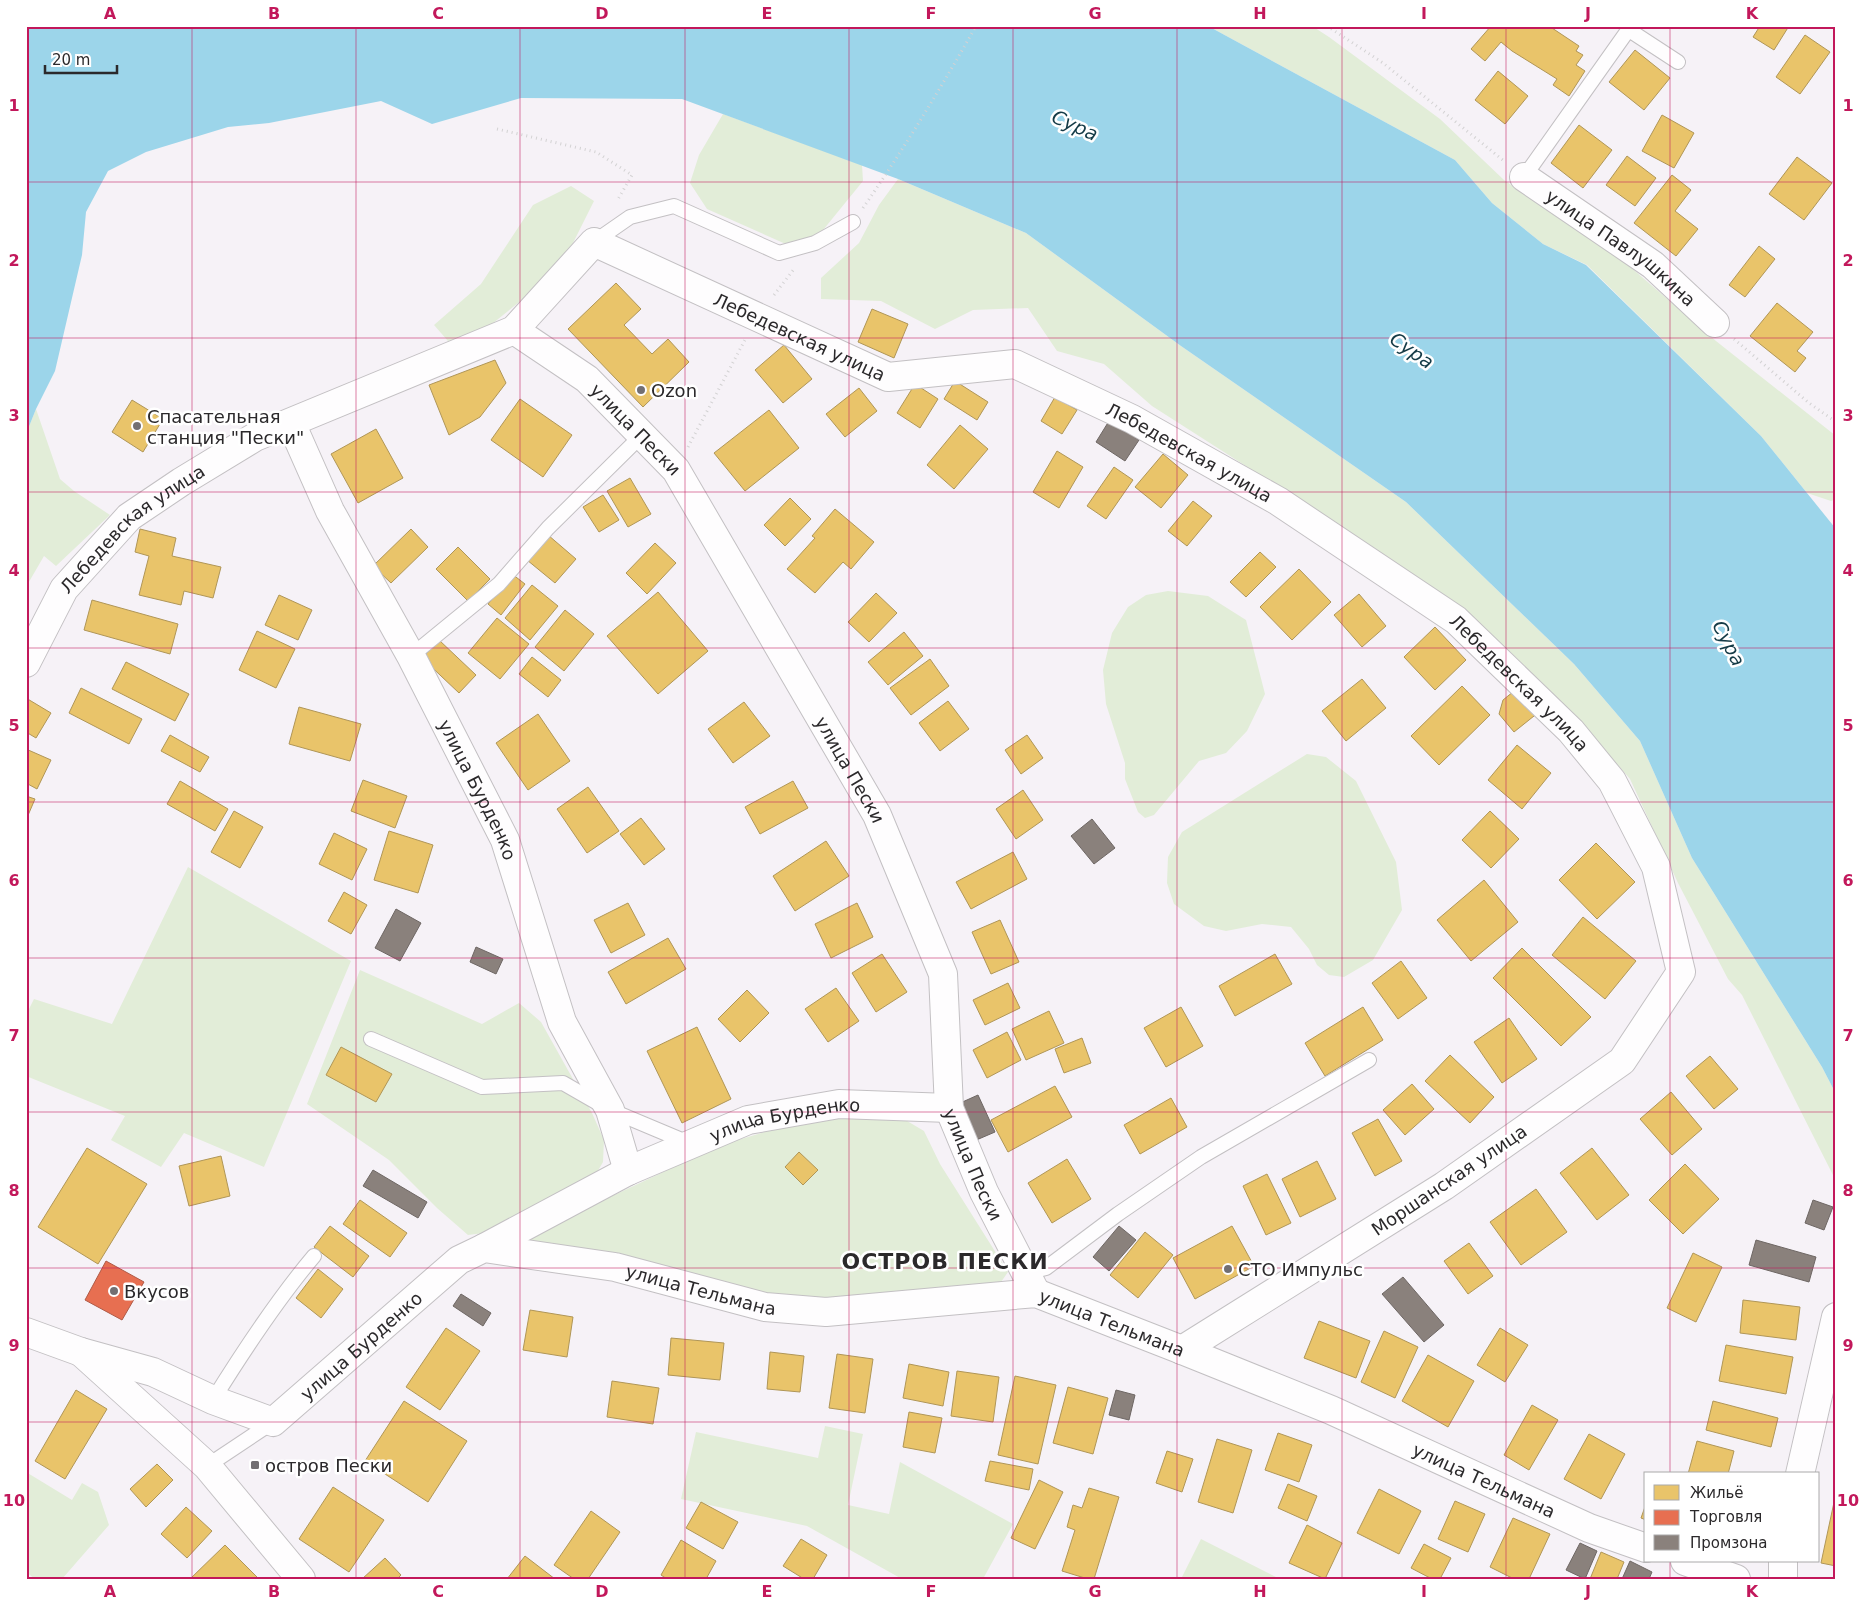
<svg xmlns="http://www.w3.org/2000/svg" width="1862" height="1605" viewBox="0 0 1862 1605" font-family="'DejaVu Sans',sans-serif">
  <rect width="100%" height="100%" fill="#f6f2f7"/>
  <!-- green -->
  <path fill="#e2edd8" d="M1208,26H1312L1329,37L1440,119L1504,180L1560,219L1613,252L1716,341L1836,436V499L1831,501L1807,493L1761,436L1587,265L1543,244L1492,203L1455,160Z
    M723,114L862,165L863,181L819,235L788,245L707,209L690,183L699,155Z
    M898,179L1026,233L1181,346L1406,502L1574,664L1640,741L1692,858L1822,1067L1836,1094V1181L1742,995L1728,979L1678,883L1630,779L1576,717L1456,603L1288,493L1152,406L1104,364L1057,351L1028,308L973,310L935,329L881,301L821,299V278L859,243L879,205Z
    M571,186L594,201L560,269L482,332L448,341L434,325L481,284L533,205Z
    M36,409L60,479L74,491L110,515L56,566L44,556L26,587V434Z
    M1168,591L1208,596L1246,620L1265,694L1247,731L1226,753L1199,761L1154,815L1145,818L1138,812L1125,779V763L1106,704L1103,670L1112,633L1128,607L1146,595Z
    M1307,754L1326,757L1356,781L1396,862L1402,910L1373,960L1344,977L1329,975L1317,965L1309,949L1291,927L1262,924L1226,931L1204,926L1174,904L1167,883L1168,857L1182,832Z
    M188,867L351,961L264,1167L184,1133L161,1167L111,1140L125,1116L26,1076V1015L34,999L112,1024Z
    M360,970L482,1024L519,1003L541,1022L592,1113L604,1140L603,1162L592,1181L492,1232L468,1235L437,1208L389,1160L307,1104Z
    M818,1116L902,1118L924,1131L940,1164L1008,1272L1001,1282L826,1304L762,1298L514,1242L721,1145Z
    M825,1426L863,1434L848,1505L889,1514L900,1462L1013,1524L983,1579H902L807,1526L681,1499L696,1432L818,1458Z
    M26,1472L72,1500L82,1483L98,1492L109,1525L62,1579H35L26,1572Z
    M1201,1539L1280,1579H1181Z"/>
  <!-- water -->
  <path fill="#9cd5ea" d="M26,26H1208L1455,160L1492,203L1543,244L1586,265L1761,436L1836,529V1094L1822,1067L1692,858L1640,741L1574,664L1406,502L1181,346L1026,233L898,179L682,99L521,98L432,124L381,101L269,123L228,127L146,152L108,171L86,212L82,255L55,371L36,409L26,434Z"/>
  <!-- homes -->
  <path fill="#e9c46a" stroke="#b09657" d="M1491,26H1549L1579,46L1576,51L1583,55L1576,65L1585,71L1569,96L1553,85L1557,79L1512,51L1501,42L1485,61L1471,49Z
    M1760,26H1789L1774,50L1753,37Z
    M1805,35L1830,52L1800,94L1776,77Z
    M1635,50L1670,78L1644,110L1609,82Z
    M1498,71L1528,96L1505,124L1475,100Z
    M1662,115L1694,133L1674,168L1642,151Z
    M1579,125L1612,150L1583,188L1551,163Z
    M1627,156L1656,178L1635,206L1606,185Z
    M1797,157L1832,183L1804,220L1769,194Z
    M1672,175L1691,190L1675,211L1698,229L1676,256L1634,223Z
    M1759,246L1775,259L1745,297L1729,285Z
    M616,283L641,309L624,325L652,354L668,339L689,362L643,407L568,329Z
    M1777,303L1813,332L1797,351L1806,358L1795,372L1750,336Z
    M872,309L908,324L894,358L858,342Z
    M784,345L812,379L783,403L755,370Z
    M495,360L506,383L480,417L449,435L429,385Z
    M955,381L988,402L977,420L944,399Z
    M915,384L938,399L920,428L897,413Z
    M859,388L877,411L845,437L826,414Z
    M1055,397L1077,410L1062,434L1041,421Z
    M520,399L572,435L543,477L491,440Z
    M132,400L163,419L143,452L112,432Z
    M769,410L799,448L745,491L714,453Z
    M960,425L988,449L954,489L927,465Z
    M376,429L403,478L358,503L331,454Z
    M1057,451L1083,467L1059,508L1033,492Z
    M1163,454L1188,475L1161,508L1135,487Z
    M1114,467L1133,480L1106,519L1087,506Z
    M630,478L651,514L628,527L607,491Z
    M603,495L619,520L599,532L583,507Z
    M790,498L811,519L785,546L764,525Z
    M1193,501L1212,516L1187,546L1168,531Z
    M835,509L874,542L851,569L843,562L815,593L787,569L815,538L812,536Z
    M140,529L176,538L172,556L221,567L213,598L184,591L181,605L139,595L149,556L135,552Z
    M411,529L428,547L391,583L373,566Z
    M548,535L576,559L555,583L527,560Z
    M655,543L676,563L647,594L626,573Z
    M458,547L490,579L468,601L436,569Z
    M1260,552L1276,567L1246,597L1230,582Z
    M1299,569L1331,602L1292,640L1260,607Z
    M512,574L525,584L501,615L488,604Z
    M532,585L558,606L530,640L505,618Z
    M658,592L708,651L658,694L607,636Z
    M876,593L897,613L869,642L848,622Z
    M1359,594L1386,626L1362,647L1334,615Z
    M279,595L312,610L298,640L265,625Z
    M92,600L178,624L170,654L84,630Z
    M565,610L594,634L564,671L535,647Z
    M497,618L529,644L500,679L468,653Z
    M1435,627L1466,660L1435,690L1404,657Z
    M257,631L295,649L276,688L239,670Z
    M904,632L923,656L888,685L868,662Z
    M439,640L476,675L459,693L422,658Z
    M532,657L561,680L548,697L519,674Z
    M930,659L949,686L911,715L890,688Z
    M126,662L189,694L175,721L112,689Z
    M1362,679L1386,708L1346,741L1322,711Z
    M1462,686L1490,715L1439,765L1411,736Z
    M1519,687L1539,712L1514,732L1499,714L1503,700Z
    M81,688L142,719L129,744L69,713Z
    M26,698L51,713L36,738L26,732Z
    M948,701L969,729L940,751L919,723Z
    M744,702L770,736L733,763L708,729Z
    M299,707L361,724L350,761L289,744Z
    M538,714L570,761L528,790L496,743Z
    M170,735L209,757L200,772L161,751Z
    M1027,735L1043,758L1021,774L1005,750Z
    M1517,745L1551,773L1522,809L1488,780Z
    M26,749L51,760L37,789L26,783Z
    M363,780L407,796L395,828L351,811Z
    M180,781L228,809L215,831L167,804Z
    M793,781L808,808L760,834L745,807Z
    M588,787L619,831L587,853L557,809Z
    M1023,790L1043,820L1016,839L996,809Z
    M26,796L35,799L26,820Z
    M234,811L263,827L240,868L211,852Z
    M1490,811L1519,839L1491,868L1462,840Z
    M641,818L665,849L644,865L620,834Z
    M389,831L433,845L418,893L374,880Z
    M334,833L367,849L352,880L319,864Z
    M826,841L849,876L795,911L773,876Z
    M1596,843L1635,882L1597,919L1559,880Z
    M1013,852L1027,879L971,909L956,882Z
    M1484,880L1518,922L1471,961L1437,920Z
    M344,892L367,905L351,934L328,921Z
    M628,903L645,935L611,953L594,920Z
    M857,903L873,937L831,958L815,924Z
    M1583,917L1636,961L1605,999L1552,955Z
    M1000,920L1019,962L991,974L972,932Z
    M668,938L686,969L626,1004L608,972Z
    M1522,948L1591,1017L1561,1046L1493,978Z
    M882,954L907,992L876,1012L852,973Z
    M1275,954L1292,984L1235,1016L1219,986Z
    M1401,961L1427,998L1398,1019L1372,983Z
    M1008,983L1020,1008L985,1025L973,1000Z
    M836,988L859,1021L828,1042L805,1009Z
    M747,990L769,1013L740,1042L718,1019Z
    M1181,1007L1203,1046L1166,1067L1144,1028Z
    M1363,1007L1383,1040L1325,1076L1305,1043Z
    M1049,1011L1064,1043L1026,1060L1012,1029Z
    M1509,1018L1537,1059L1502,1083L1474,1042Z
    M697,1027L731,1099L682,1123L647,1051Z
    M1007,1032L1021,1060L987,1078L973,1050Z
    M1082,1038L1091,1063L1064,1073L1055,1049Z
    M341,1047L392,1074L376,1102L326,1075Z
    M1450,1055L1494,1097L1470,1123L1425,1081Z
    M1710,1056L1738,1089L1714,1109L1686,1076Z
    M1412,1084L1434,1109L1405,1135L1383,1110Z
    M1055,1086L1072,1117L1008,1152L991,1120Z
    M1671,1092L1702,1129L1672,1155L1640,1119Z
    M1171,1098L1187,1127L1140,1154L1124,1125Z
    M1378,1119L1402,1161L1375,1176L1352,1133Z
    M87,1148L147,1184L98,1264L38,1227Z
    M1592,1148L1629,1195L1597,1220L1560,1173Z
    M799,1152L818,1170L803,1185L785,1167Z
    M221,1156L230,1196L189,1206L179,1166Z
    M1067,1159L1091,1199L1052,1223L1028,1183Z
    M1317,1161L1336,1199L1300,1217L1282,1179Z
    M1685,1164L1719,1199L1683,1234L1649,1200Z
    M1267,1174L1291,1223L1266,1235L1243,1186Z
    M1536,1189L1567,1232L1521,1265L1490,1222Z
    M360,1200L407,1233L390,1257L343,1224Z
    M330,1226L369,1256L353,1277L314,1247Z
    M1232,1226L1254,1266L1195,1299L1173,1258Z
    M1145,1232L1173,1255L1138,1298L1110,1275Z
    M1469,1243L1493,1276L1468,1294L1444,1261Z
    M1693,1253L1722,1267L1696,1322L1667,1308Z
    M318,1269L343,1289L321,1318L296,1298Z
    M1743,1300L1800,1307L1796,1340L1740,1333Z
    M530,1310L573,1317L567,1357L523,1350Z
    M1319,1321L1370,1341L1356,1378L1304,1358Z
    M446,1328L480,1351L440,1410L406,1387Z
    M1500,1328L1528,1345L1505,1382L1477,1365Z
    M1384,1331L1418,1347L1395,1398L1361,1382Z
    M671,1338L724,1343L720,1380L668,1375Z
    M1726,1345L1793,1357L1786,1394L1719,1381Z
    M770,1352L804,1356L800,1392L767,1389Z
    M837,1354L873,1359L865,1413L829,1408Z
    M1428,1355L1474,1381L1448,1427L1402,1401Z
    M909,1364L949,1372L943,1406L903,1398Z
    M957,1371L999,1377L993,1422L951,1416Z
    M1015,1376L1056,1385L1038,1464L998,1455Z
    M612,1381L659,1388L653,1424L607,1417Z
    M1068,1387L1108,1398L1093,1454L1053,1443Z
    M76,1390L107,1409L65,1479L35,1461Z
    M404,1401L467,1441L428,1502L365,1461Z
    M1713,1401L1778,1418L1771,1447L1706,1430Z
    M1532,1405L1558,1420L1529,1470L1504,1455Z
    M909,1412L942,1418L935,1453L903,1447Z
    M1278,1433L1312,1445L1299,1482L1265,1470Z
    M1589,1434L1625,1454L1601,1499L1564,1479Z
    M1217,1439L1252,1450L1233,1513L1198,1502Z
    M1697,1441L1734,1451L1728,1474H1688Z
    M1167,1451L1193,1459L1182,1492L1156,1483Z
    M990,1461L1033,1469L1029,1490L985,1481Z
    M157,1464L173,1480L146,1507L130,1489Z
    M1039,1480L1063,1492L1035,1549L1011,1538Z
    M1288,1484L1317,1496L1307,1521L1278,1508Z
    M333,1487L384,1520L349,1572L299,1539Z
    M1089,1488L1119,1497L1094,1579H1088L1062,1571L1075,1530L1067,1527L1073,1505L1082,1508Z
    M1379,1489L1421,1511L1399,1554L1357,1533Z
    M1836,1493V1566L1821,1563Z
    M1455,1501L1485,1514L1468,1552L1438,1539Z
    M701,1502L738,1522L723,1549L686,1528Z
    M1646,1504V1520L1641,1518Z
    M186,1507L212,1531L187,1558L161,1534Z
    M591,1511L620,1532L588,1579H574L554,1565Z
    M1513,1518L1550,1534L1529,1579H1514L1490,1567Z
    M1307,1525L1342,1543L1325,1579L1289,1563Z
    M801,1539L827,1555L813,1579H804L783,1566Z
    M681,1540L716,1561L706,1579H667L661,1575Z
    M1424,1544L1451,1558L1440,1579H1432L1411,1568Z
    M225,1545L259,1579H190Z
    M1601,1552L1624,1562L1617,1579H1590Z
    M525,1556L555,1579H507Z
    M385,1558L401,1575L397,1579H362Z"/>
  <!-- shops -->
  <path fill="#e76f51" stroke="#af5a46" d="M106,1261L144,1282L122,1320L85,1300Z"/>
  <!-- industry -->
  <path fill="#8a817c" stroke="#6e6764" d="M1109,421L1139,440L1125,461L1096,442Z
    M1092,819L1115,848L1094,864L1071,836Z
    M396,909L421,923L400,961L375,948Z
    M476,947L503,959L496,974L470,962Z
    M978,1095L995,1132L974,1141L958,1104Z
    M373,1170L427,1202L418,1218L363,1186Z
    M1813,1200L1833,1207L1824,1230L1805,1223Z
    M1119,1226L1136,1240L1109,1271L1093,1257Z
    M1756,1240L1816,1257L1809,1282L1749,1265Z
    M1403,1277L1444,1325L1424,1342L1382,1294Z
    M461,1294L491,1313L483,1326L453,1306Z
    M1116,1390L1135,1395L1129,1420L1109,1415Z
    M1580,1543L1597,1551L1585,1579L1566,1570Z
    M1630,1561L1652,1572L1649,1579H1622Z"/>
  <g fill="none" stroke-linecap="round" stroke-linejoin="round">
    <defs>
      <path id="lane" d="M1629,30L1678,62
        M1524,177L1631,26
        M594,242L630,217L674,206L779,253L815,243L853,222
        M411,656L499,584L548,528L642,435
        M371,1039L482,1087L563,1083L610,1110L691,1144
        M1026,1273L1046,1268L1118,1214L1201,1157L1369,1060
        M213,1400C244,1350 276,1301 314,1256
        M207,1466L273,1422"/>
      <g id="street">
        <path id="s1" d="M1524,177L1653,265L1715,323"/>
        <path id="s2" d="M514,330L587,379L676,470L877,815L943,974L949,1108L984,1192L1036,1293"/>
        <path id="s3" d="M291,423L330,511L411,656L505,840L562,1022L610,1110L628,1171"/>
        <path id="s4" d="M26,663L64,589L129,517L181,482L255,437L514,330L594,242L888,377L1015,364L1132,419L1278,501L1456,620L1571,731L1612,781L1656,867L1681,972L1622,1061L1444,1186L1182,1350"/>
        <path id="s5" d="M484,1248L628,1171L748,1120L839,1104L949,1108"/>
        <path id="s6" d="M1182,1350L1331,1410L1589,1528L1646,1548"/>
        <path d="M81,1352L207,1466L301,1579"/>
        <path d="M1800,1474L1836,1317"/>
        <path d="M1685,1561L1736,1579"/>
        <path d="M1783,1561V1579"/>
      </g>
      <g id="secondary">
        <path id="s7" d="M26,1332L81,1352L153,1372L213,1400L273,1422L459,1260L484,1248L615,1267L765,1307L826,1312L1036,1293L1182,1350"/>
      </g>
    </defs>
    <!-- lane casing -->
    <use href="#lane" stroke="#c3c0c3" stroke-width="16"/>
    <!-- street casing -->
    <use href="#street" stroke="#c3c0c3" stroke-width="30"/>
    <!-- secondary casing -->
    <use href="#secondary" stroke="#c3c0c3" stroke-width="30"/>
    <!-- path -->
    <path stroke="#d3d2d3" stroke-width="3" stroke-dasharray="1 4" stroke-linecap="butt" d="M1327,26L1383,63L1504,161
      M497,129L596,152L632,175L617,201
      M863,208C903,150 941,88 976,26
      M774,295L794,269
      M1734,339L1809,403L1836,422
      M688,447L746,338"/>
    <!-- lane -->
    <use href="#lane" stroke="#fefdfe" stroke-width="14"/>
    <!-- street -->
    <use href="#street" stroke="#fefdfe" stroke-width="28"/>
    <!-- secondary -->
    <use href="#secondary" stroke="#fefdfe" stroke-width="28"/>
  </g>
  <!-- grid -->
  <path fill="none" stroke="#c2185b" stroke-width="1" stroke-opacity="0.55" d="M192,26V1579M356,26V1579M520,26V1579M685,26V1579M849,26V1579M1013,26V1579M1177,26V1579M1342,26V1579M1506,26V1579M1670,26V1474M26,182H1836M26,338H1836M26,492H1836M26,648H1836M26,802H1836M26,958H1836M26,1112H1836M26,1268H1836M26,1422H1836M1670,1561V1579"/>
  <!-- markers -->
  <g fill="#726f72" stroke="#fff" stroke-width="2">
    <circle cx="641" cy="390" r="5"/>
    <circle cx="137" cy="426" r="5"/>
    <circle cx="1228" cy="1269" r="5"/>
    <circle cx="114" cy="1291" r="5"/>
    <rect x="250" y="1460" width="10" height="10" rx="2.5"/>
  </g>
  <g text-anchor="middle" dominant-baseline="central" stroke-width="5" stroke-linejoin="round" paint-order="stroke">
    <!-- street labels -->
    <g font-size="18" fill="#2b292b" stroke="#fff">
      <text stroke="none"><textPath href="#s1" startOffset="120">улица Павлушкина</textPath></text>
      <text stroke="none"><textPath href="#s4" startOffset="955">Лебедевская улица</textPath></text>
      <text stroke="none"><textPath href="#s2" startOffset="158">улица Пески</textPath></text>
      <text stroke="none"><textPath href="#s4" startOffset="1375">Лебедевская улица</textPath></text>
      <text stroke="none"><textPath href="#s4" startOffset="175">Лебедевская улица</textPath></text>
      <text stroke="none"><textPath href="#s4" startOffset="1780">Лебедевская улица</textPath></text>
      <text stroke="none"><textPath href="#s2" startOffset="562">улица Пески</textPath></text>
      <text stroke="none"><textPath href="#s3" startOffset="412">улица Бурденко</textPath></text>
      <text stroke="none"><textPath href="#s5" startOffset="330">улица Бурденко</textPath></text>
      <text stroke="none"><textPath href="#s2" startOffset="982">улица Пески</textPath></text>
      <text transform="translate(1449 1180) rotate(-34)">Моршанская улица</text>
      <text stroke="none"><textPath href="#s7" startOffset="759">улица Тельмана</textPath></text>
      <text stroke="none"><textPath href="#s7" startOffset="1179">улица Тельмана</textPath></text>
      <text stroke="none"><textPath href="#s7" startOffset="380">улица Бурденко</textPath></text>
      <text stroke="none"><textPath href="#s6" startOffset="329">улица Тельмана</textPath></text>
    </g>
    <!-- poi labels -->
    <g font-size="18" fill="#2b292b" stroke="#fff" text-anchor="start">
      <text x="651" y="390">Ozon</text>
      <text x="147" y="416">Спасательная<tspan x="147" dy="21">станция "Пески"</tspan></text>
      <text x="1238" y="1269">СТО Импульс</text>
      <text x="124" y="1291">Вкусов</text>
      <text x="265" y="1465">остров Пески</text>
    </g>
    <!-- water labels -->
    <g font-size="19" font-style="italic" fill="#143b47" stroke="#fff">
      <text transform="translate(1075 125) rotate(24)">Сура</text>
      <text transform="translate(1412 350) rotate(35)">Сура</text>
      <text transform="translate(1729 643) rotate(63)">Сура</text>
    </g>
    <!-- district labels -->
    <g font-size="22" font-weight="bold" letter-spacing="1" fill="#2b292b" stroke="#fff">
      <text x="945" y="1261">ОСТРОВ ПЕСКИ</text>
    </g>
  </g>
  <!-- border -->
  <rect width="1862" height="1605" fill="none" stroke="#ffffff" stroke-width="55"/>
  <!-- legend -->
  <rect x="1644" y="1472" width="175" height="90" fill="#ffffff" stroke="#aaa9aa"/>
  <rect x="1654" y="1485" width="25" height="15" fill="#e9c46a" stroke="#aaa9aa"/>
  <text x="1690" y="1498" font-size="15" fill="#2b292b">Жильё</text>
  <rect x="1654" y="1510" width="25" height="15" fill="#e76f51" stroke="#aaa9aa"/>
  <text x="1690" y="1522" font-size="15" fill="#2b292b">Торговля</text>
  <rect x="1654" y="1535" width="25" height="15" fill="#8a817c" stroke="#aaa9aa"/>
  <text x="1690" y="1548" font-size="15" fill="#2b292b">Промзона</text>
  <!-- scale -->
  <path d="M45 65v8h72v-8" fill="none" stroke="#2b292b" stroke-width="2.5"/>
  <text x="52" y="65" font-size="15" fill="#2b292b" stroke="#ffffff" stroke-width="4" paint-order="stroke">20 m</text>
  <rect x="28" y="28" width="1806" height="1550" fill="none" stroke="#c2185b" stroke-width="2"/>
  <g font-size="16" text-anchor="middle" font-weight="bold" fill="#c2185b">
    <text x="110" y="19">A</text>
    <text x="274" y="19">B</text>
    <text x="438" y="19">C</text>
    <text x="602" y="19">D</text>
    <text x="767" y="19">E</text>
    <text x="931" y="19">F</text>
    <text x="1095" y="19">G</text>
    <text x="1260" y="19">H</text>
    <text x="1424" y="19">I</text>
    <text x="1588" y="19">J</text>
    <text x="1752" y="19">K</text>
    <text x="14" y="111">1</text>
    <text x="1848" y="111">1</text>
    <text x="14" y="266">2</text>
    <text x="1848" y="266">2</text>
    <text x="14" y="421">3</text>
    <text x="1848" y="421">3</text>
    <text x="14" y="576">4</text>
    <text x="1848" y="576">4</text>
    <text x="14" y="731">5</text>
    <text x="1848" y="731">5</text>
    <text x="14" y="886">6</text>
    <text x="1848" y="886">6</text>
    <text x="14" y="1041">7</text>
    <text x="1848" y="1041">7</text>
    <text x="14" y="1196">8</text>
    <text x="1848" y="1196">8</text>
    <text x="14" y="1351">9</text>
    <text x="1848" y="1351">9</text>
    <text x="14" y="1506">10</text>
    <text x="1848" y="1506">10</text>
    <text x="110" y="1597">A</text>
    <text x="274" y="1597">B</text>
    <text x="438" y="1597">C</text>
    <text x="602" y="1597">D</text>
    <text x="767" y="1597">E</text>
    <text x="931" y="1597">F</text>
    <text x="1095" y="1597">G</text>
    <text x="1260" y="1597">H</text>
    <text x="1424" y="1597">I</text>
    <text x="1588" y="1597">J</text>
    <text x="1752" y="1597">K</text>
  </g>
</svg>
